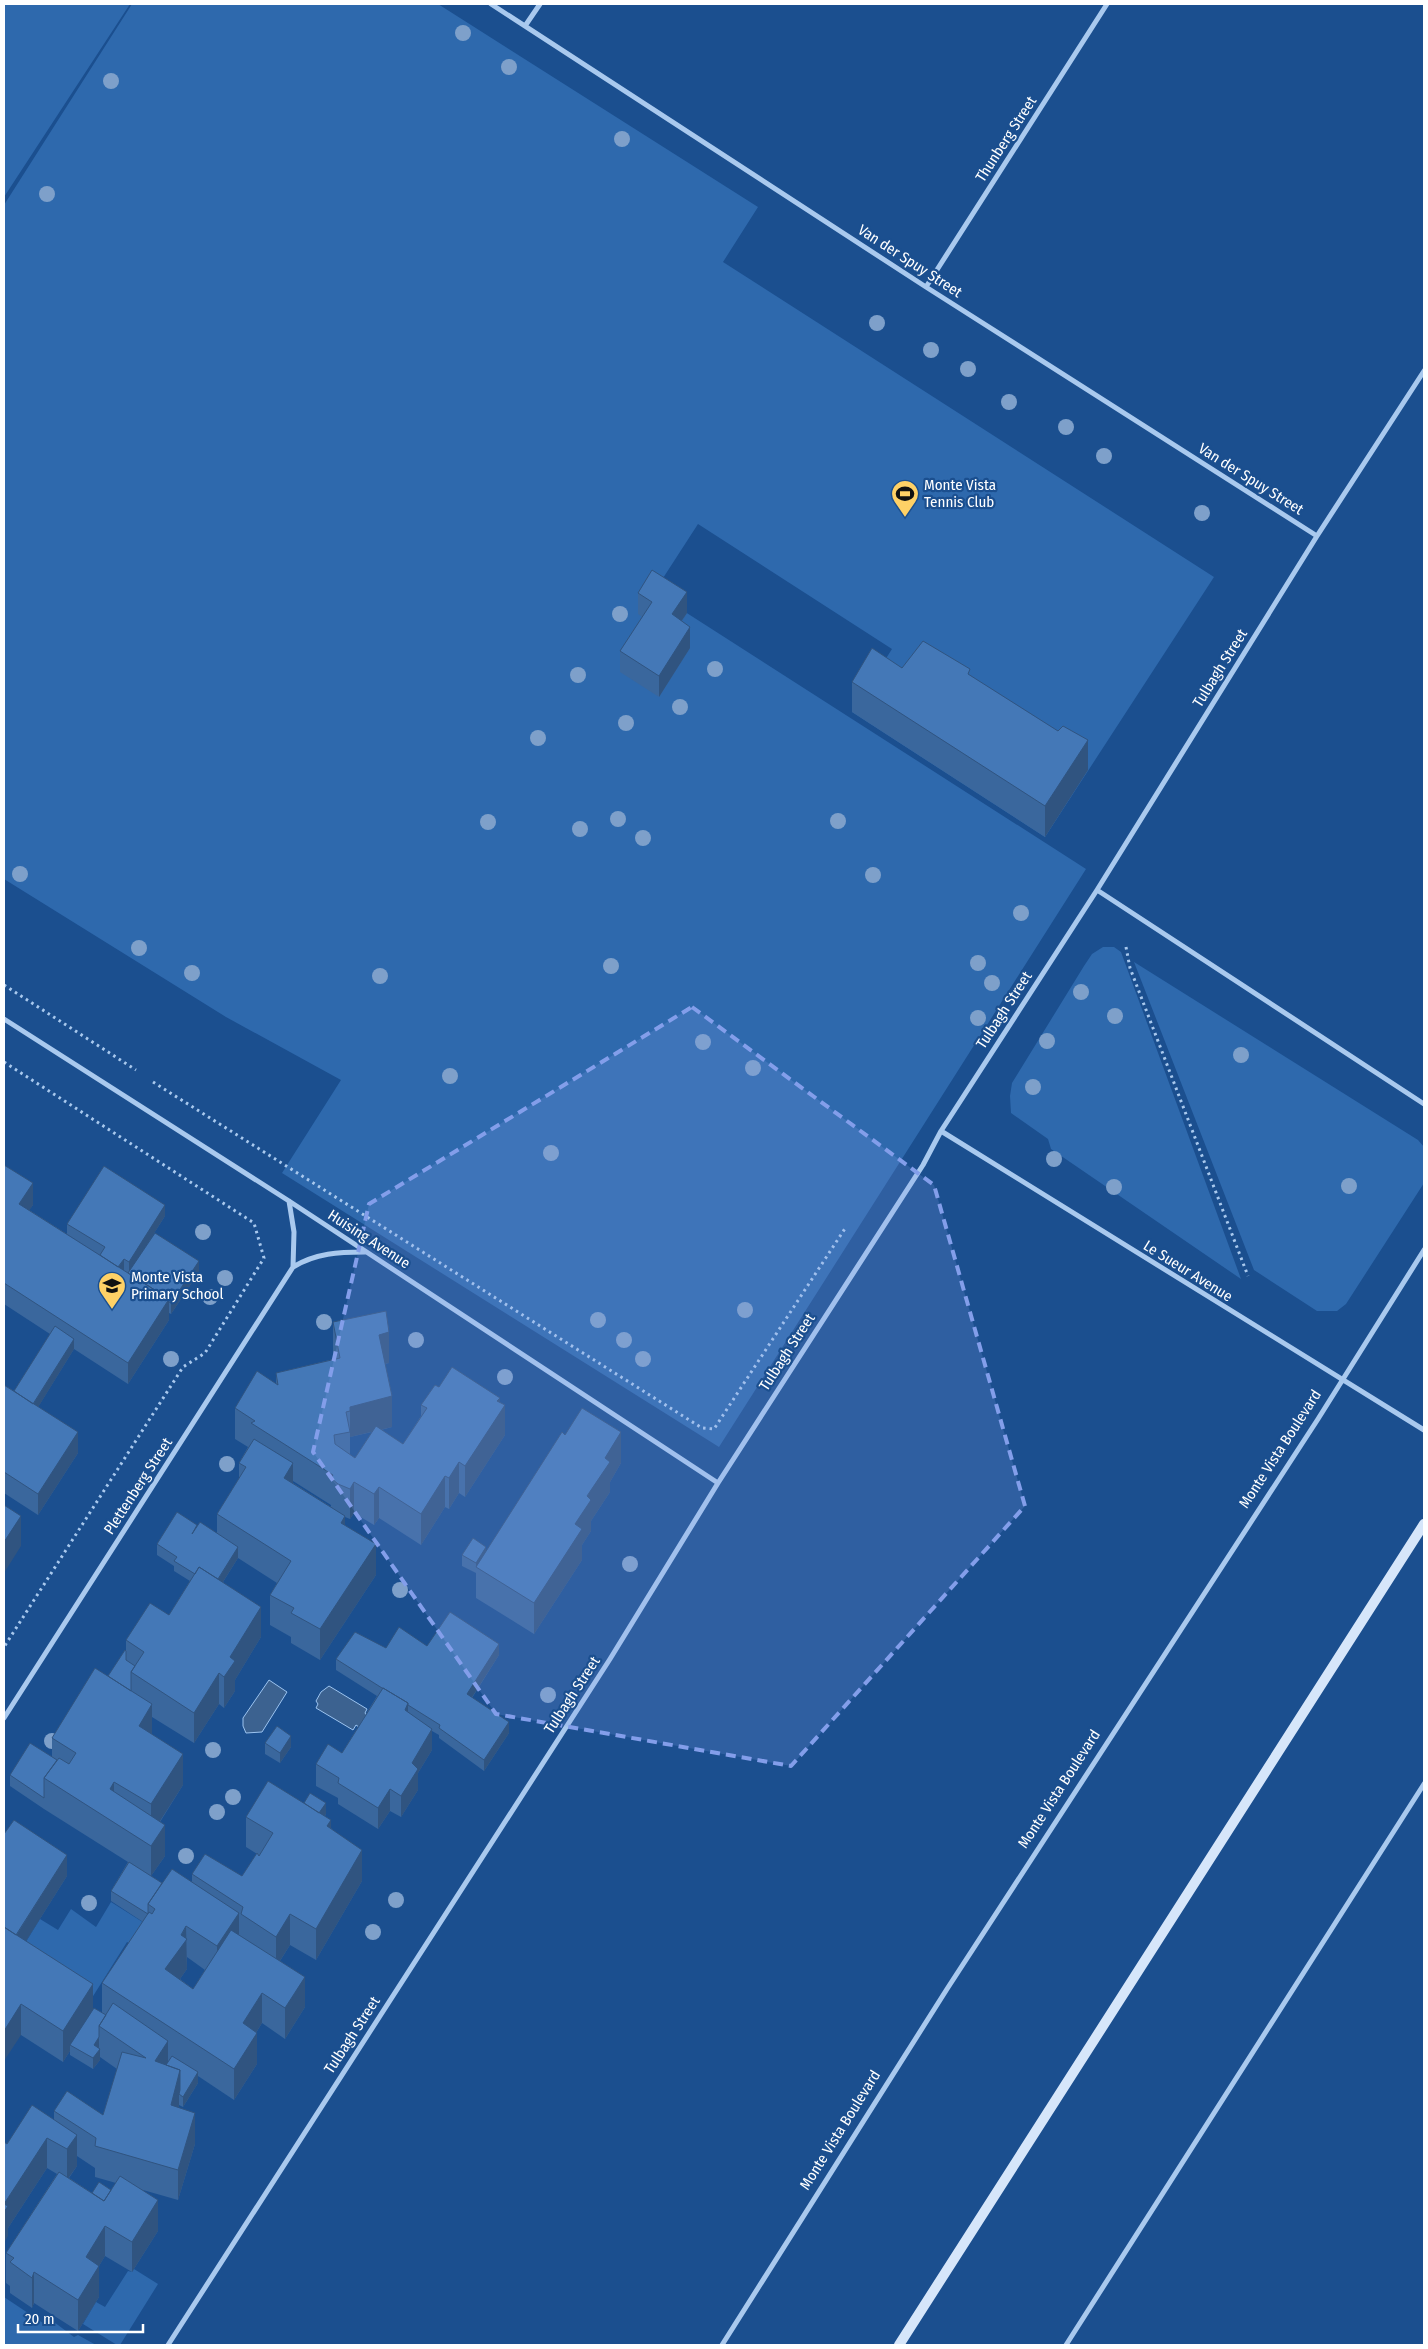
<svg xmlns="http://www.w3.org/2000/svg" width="1428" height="2349" viewBox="0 0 1428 2349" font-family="'Fira Sans Condensed',sans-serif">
  <rect width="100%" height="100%" fill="#1b4f8f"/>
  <!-- green -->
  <path fill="#2e69ad" d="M4,4H130L4,197Z
    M132,4H438L758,207L723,262L1214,577L1045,837L852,712L892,649L698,524L654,592L1086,869L719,1447L282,1173L341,1080L226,1017L4,879V205Z
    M1103,947H1114L1121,952L1241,1279L1051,1149L1048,1139L1011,1113L1010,1096L1012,1083L1084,966L1092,954Z
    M1134,962L1418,1140L1424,1147V1183L1346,1304L1337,1311H1317L1254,1270Z
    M111,1902L152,1928L140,1948L127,1942L90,2001L16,1958L40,1919L58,1930L71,1909L96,1927Z
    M134,2269L158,2284L120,2345H117L83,2324L96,2302L105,2307L128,2271L132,2272Z
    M4,2297L43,2323L54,2322L74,2337L78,2335L96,2345H4Z"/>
  <!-- water -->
  <path fill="#3c6290" stroke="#9cc4f0" d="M269,1680L287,1692L262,1732L246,1733L243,1726V1718Z
    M329,1686L367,1709L365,1713L367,1716L359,1727L356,1725L353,1730L316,1708L318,1704L316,1701L321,1692Z"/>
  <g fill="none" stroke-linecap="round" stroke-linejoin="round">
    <!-- path -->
    <path stroke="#a9c9ee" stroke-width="3" stroke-dasharray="2.5 4" stroke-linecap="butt" d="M1126,947L1130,968L1248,1276
      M4,985L136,1070
      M4,1062L254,1223L264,1258L205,1353L183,1367L4,1647
      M153,1082L702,1428L714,1429L846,1227"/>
    <!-- street -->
    <path stroke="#a9c9ee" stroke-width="5" d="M491,4L926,287L1317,536
      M525,26L540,4
      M926,287L1107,4
      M1097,890L1424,1104
      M4,1019L289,1201L718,1483
      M941,1131L1424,1430
      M289,1201L294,1232L293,1267
      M4,1718L293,1267C316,1253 339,1252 365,1252
      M168,2345L610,1659L718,1483L923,1165L941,1131L1097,890L1317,536L1424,371
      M722,2345L947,1989L1318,1419L1424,1250
      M1066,2345L1424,1784"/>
    <!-- secondary -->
    <path stroke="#d6e6fa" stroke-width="10" d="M899,2345L1424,1524"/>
  </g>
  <!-- trees -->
  <g fill="#7ea0ca">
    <circle cx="463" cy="33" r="8"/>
    <circle cx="509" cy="67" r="8"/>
    <circle cx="111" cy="81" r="8"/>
    <circle cx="622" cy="139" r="8"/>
    <circle cx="47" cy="194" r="8"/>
    <circle cx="877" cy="323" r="8"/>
    <circle cx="931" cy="350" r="8"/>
    <circle cx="968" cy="369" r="8"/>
    <circle cx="1009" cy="402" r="8"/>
    <circle cx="1066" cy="427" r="8"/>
    <circle cx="1104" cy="456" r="8"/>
    <circle cx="1202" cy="513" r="8"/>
    <circle cx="620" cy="614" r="8"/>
    <circle cx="715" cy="669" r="8"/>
    <circle cx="578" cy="675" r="8"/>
    <circle cx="680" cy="707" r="8"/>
    <circle cx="626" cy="723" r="8"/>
    <circle cx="538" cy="738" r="8"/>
    <circle cx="618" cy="819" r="8"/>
    <circle cx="838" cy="821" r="8"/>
    <circle cx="488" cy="822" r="8"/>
    <circle cx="580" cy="829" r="8"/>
    <circle cx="643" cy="838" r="8"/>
    <circle cx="20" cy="874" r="8"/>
    <circle cx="873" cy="875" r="8"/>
    <circle cx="1021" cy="913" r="8"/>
    <circle cx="139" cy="948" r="8"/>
    <circle cx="978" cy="963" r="8"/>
    <circle cx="611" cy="966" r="8"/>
    <circle cx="192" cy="973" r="8"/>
    <circle cx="380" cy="976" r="8"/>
    <circle cx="992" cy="983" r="8"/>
    <circle cx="1081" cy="992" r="8"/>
    <circle cx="1115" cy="1016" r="8"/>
    <circle cx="978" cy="1018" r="8"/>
    <circle cx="1047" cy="1041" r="8"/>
    <circle cx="703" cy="1042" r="8"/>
    <circle cx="1241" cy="1055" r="8"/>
    <circle cx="753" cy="1068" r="8"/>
    <circle cx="450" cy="1076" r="8"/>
    <circle cx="1033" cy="1087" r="8"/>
    <circle cx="551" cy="1153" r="8"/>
    <circle cx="1054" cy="1159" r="8"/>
    <circle cx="1349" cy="1186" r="8"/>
    <circle cx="1114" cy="1187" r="8"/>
    <circle cx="203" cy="1232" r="8"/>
    <circle cx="225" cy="1278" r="8"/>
    <circle cx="210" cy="1297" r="8"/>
    <circle cx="745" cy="1310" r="8"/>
    <circle cx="598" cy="1320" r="8"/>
    <circle cx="324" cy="1322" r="8"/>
    <circle cx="416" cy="1340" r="8"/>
    <circle cx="624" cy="1340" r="8"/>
    <circle cx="171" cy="1359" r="8"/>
    <circle cx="643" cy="1359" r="8"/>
    <circle cx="505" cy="1377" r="8"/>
    <circle cx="227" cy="1464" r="8"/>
    <circle cx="630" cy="1564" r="8"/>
    <circle cx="400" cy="1590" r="8"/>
    <circle cx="548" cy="1695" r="8"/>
    <circle cx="52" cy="1741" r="8"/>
    <circle cx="213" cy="1750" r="8"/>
    <circle cx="233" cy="1797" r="8"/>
    <circle cx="217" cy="1812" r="8"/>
    <circle cx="186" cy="1856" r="8"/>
    <circle cx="396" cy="1900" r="8"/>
    <circle cx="89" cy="1903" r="8"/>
    <circle cx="373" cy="1932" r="8"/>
  </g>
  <!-- wall -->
  <path fill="#3a679d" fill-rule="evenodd" d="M638,593L687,613L682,621L690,648L659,697L620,672V651L642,617L638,614Z
    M902,668L970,675L1088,770L1045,837L852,712V682Z
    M4,1165L33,1205L29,1210L100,1255L67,1234V1224L165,1216L151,1238L199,1272L171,1314L169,1313V1320L128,1384L74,1349L38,1407L78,1453L38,1515L4,1493V1385L14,1391L50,1334L4,1304Z
    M333,1322L389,1363L385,1364L392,1427L381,1430L403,1444L421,1416V1405L439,1387L500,1403L505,1435L465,1497L459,1493L449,1509L445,1507L421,1545L379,1518L374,1525L354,1513L350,1519L345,1517V1525L376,1575L320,1660L291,1643V1637L270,1625V1595L277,1583L238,1558L223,1582L261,1637L235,1680V1691L224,1708L219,1704L194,1743L152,1717V1735L183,1785L160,1822L165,1856L151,1876L162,1883L192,1882V1874L242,1876L257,1854L246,1847V1817L304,1803L326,1814L325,1816L331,1828L362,1881L316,1960L290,1945L280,1961L305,2007L285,2039L262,2023L256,2033L257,2064L234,2100L198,2076V2083L183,2107L179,2105L178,2108L195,2144L178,2200L143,2190L158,2231L132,2272L105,2256L99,2266V2297L78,2331L34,2303L32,2308L10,2293V2286L6,2283V2253L57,2174L47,2168L8,2228V2236L7,2144L54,2120V2111L103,2115L117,2069L100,2057V2060L93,2069L70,2055V2051L63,2062L21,2035L4,1834L67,1876L26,1941L93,2010L102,2013V1983L143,1922L111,1901V1891L128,1862L44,1809L10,1786V1775L52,1758V1738L108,1676L126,1651V1640L169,1615L190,1581L174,1571V1566L157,1555V1544L197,1527L217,1534V1514L239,1479V1463L248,1447L235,1439V1408L276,1383V1373L334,1359L333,1353ZM372,1432L355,1458L350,1455V1437ZM293,1481L331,1505V1507L293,1483ZM187,1957L205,1970L193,1989L180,1979L187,1969ZM77,2156L95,2168V2177L116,2183L111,2190L92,2193L69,2178L77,2166Z
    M565,1435L621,1463L610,1482V1492L591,1521V1531L582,1545V1560L534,1634L476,1598V1572V1573L462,1566V1555L486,1553Z
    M427,1646L499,1655L472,1698L509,1733L484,1771L439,1738V1735L432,1731V1750L418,1773V1790L401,1817L390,1811L378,1829L338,1804V1798L316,1786V1764L342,1753L377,1696L336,1670V1659L386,1648Z
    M265,1743L291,1747L280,1763L265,1754Z"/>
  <!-- shaded-wall -->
  <path fill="#305480" d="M687,592V613L672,635V614Z
    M690,627V648L659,697V676Z
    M1088,740V770L1045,837V806Z
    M33,1183V1205L19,1225V1204Z
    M165,1205V1216L129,1273V1262Z
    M124,1259V1270L114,1285V1274Z
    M199,1261V1272L171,1314V1303Z
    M169,1299V1320L128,1384V1363Z
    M389,1332V1363L379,1365V1335Z
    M74,1339V1349L29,1422V1411Z
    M392,1396V1427L350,1437V1407Z
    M500,1398V1412L505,1405V1435L465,1497V1466L497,1401Z
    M78,1432V1453L38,1515V1494Z
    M621,1432V1463L610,1482V1492L591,1521V1531L582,1545V1560L534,1634V1603L575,1524L605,1458Z
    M459,1462V1493L449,1509V1478Z
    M293,1463V1494L284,1478Z
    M445,1476V1507L421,1545V1514Z
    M354,1482V1513L350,1519V1489Z
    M379,1487V1518L374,1525V1494Z
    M21,1516V1546L4,1573V1542Z
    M345,1516V1547L341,1523Z
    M376,1544V1575L320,1660V1629Z
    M238,1547V1558L214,1596V1586Z
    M486,1547V1557L476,1567V1573V1563Z
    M261,1607V1637L235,1680V1691L224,1708V1677L230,1657Z
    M499,1644V1655L467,1705V1694Z
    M219,1673V1704L194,1743V1713Z
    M408,1703V1724L405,1710Z
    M152,1704V1735L139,1726Z
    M509,1722V1733L484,1771V1760Z
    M432,1729V1750L418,1773V1790L401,1817V1796L412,1763Z
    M291,1736V1747L280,1763V1753Z
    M183,1754V1785L151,1835V1804Z
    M114,1782V1813L110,1789Z
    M390,1789V1811L378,1829V1808Z
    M326,1803V1814L315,1830V1819Z
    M331,1820V1851L327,1826Z
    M165,1825V1856L151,1876V1846Z
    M362,1850V1881L316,1960V1929Z
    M67,1855V1876L16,1957V1936Z
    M239,1913V1944L217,1977V1946Z
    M290,1914V1945L276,1967V1937Z
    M186,1926L187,1969L165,2000V1969Z
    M305,1977V2007L285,2039V2008Z
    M93,1984V2014L70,2045V2051L63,2062V2031Z
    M262,1993V2023L243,2054V2023Z
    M21,2004V2035L4,2061V2031Z
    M257,2033V2064L234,2100V2069Z
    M99,2037V2048L94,2056V2045Z
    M168,2041V2072L155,2061Z
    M100,2049V2060L93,2069V2058Z
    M180,2070V2095L179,2094V2105L171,2136V2105Z
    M198,2072V2083L183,2107V2097Z
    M195,2113V2144L178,2200V2170Z
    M77,2135V2166L67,2180V2149Z
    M47,2138V2168L8,2228V2236L4,2243V2204Z
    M158,2200V2231L132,2272V2242Z
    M105,2226V2256L86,2288V2257Z
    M99,2266V2297L78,2331V2300Z
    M34,2272V2303L32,2308V2278Z"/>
  <!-- building -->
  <path fill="#4478b7" stroke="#305480" d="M652,570L687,592L672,614L690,627L659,676L620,651L652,602L638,593Z
    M923,641L970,669L968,674L1058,731L1063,726L1088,740L1045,806L852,682L872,648L902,668Z
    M4,1165L33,1183L19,1204L169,1299L128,1363L4,1283Z
    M104,1166L165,1205L129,1262L124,1259L118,1267L100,1255L105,1247L67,1224Z
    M155,1233L199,1261L171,1303L169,1302V1299L128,1273Z
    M386,1311L389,1332L379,1335L392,1396L350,1407V1411L346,1412L350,1432L334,1435L335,1444L355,1458L376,1426L403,1444L427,1408L421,1405L435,1385L439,1387L452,1367L500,1398L497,1401L505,1405L465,1466L459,1462L449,1478L445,1476L421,1514L379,1487L374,1494L354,1482L350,1489L338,1484L331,1478L333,1475L251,1423L255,1421L235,1408L257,1371L278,1385L276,1373L340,1358L333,1322Z
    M55,1326L74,1339L33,1404L14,1391Z
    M4,1385L78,1432L38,1494L4,1472Z
    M582,1408L621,1432L605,1458L610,1462L587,1496L591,1500L575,1524L582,1529L534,1603L476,1567L562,1432L565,1435Z
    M254,1439L293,1463L284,1478L345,1516L341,1523L376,1544L320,1629L291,1613L294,1608L270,1595L291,1561L217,1514L246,1467L239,1463Z
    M4,1505L21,1516L4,1542Z
    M177,1512L197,1525L192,1534L200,1522L238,1547L218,1579L199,1567L195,1574L174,1561L177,1557L157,1544Z
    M473,1538L486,1547L476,1563L462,1555Z
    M199,1567L261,1607L230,1657L235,1661L224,1677L219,1673L194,1713L131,1672L144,1652L126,1640L150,1603L169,1615Z
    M450,1612L499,1644L467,1694L509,1722L484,1760L439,1728L440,1725L408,1705V1703L383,1688H382L336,1659L355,1632L386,1648L399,1627L427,1646Z
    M125,1650L126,1651V1660L135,1666L131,1672V1691L108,1676Z
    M95,1668L152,1704L139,1726L183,1754L151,1804L114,1782L110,1789L165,1825L151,1846L44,1778L59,1758L69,1764L76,1753L52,1738Z
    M383,1688L408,1703L405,1710L432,1729L412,1763L418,1769L401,1796L390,1789L378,1808L338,1783L339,1778L316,1764L328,1744L342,1753Z
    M277,1726L291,1736L280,1753L265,1743Z
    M30,1743L57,1760L44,1778V1798L10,1775Z
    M268,1781L331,1820L327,1826L362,1850L316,1929L290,1914L276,1937L241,1914L243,1907L192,1874L205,1854L242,1876L257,1853L259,1856L273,1833L246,1817Z
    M310,1793L326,1803L319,1813L304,1803Z
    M14,1820L67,1855L16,1935L4,1927V1834Z
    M129,1862L162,1883L148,1904V1914L111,1891Z
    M172,1869L239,1913L217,1946L186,1926L181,1935L187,1939L165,1969L193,1989L231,1930L305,1977L285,2008L262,1993L243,2023L257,2033L234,2069L102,1983L149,1912L152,1914L155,1909L148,1904Z
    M4,1927L93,1984L63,2031L21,2004L4,2031Z
    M113,2003L168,2041L155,2061L180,2070L171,2105L195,2113L178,2170L95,2146L96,2138L54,2111L67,2091L103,2115L122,2052L146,2058L99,2026Z
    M94,2008L106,2015L99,2026V2037L94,2045L100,2049L93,2058L70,2045Z
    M172,2056L198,2072L183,2097L179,2094L180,2090V2070L166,2065Z
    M32,2105L77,2135L67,2149L47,2138L4,2204L8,2206L4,2212V2142L7,2144Z
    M59,2172L104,2201L120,2176L158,2200L132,2242L105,2226L86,2257L99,2266L78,2300L34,2272L32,2278L10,2262L14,2258L6,2253Z
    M99,2182L111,2190L104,2201L92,2193Z"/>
  <!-- marked area -->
  <path fill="#839eea" fill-opacity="0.2" stroke="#839eea" stroke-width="4" stroke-dasharray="10 6" stroke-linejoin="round" d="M692,1007L934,1185L1025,1506L791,1766L496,1714L313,1452L369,1204Z"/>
  <!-- icons -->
  <defs>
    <symbol id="stadium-pin" viewBox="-11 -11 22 30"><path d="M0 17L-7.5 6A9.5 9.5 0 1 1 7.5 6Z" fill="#ffd166" stroke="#1b4f8f"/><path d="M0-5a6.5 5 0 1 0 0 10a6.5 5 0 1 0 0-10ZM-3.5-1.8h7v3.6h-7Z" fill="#111"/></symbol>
    <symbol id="school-pin" viewBox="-11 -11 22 30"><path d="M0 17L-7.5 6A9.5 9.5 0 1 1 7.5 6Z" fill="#ffd166" stroke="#1b4f8f"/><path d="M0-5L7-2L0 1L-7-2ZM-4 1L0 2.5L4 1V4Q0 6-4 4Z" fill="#111"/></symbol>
  </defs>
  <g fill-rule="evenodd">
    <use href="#stadium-pin" x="889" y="478" width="32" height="43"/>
    <use href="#school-pin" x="96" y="1270" width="32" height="43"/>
  </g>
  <g text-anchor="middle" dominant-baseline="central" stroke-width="4.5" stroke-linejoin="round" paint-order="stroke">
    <!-- street labels -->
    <g font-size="15" fill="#fff" stroke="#1b4f8f">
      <text transform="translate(1006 139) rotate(-57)">Thunberg Street</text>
      <text transform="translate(910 261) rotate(33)">Van der Spuy Street</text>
      <text transform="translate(1251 479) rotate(32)">Van der Spuy Street</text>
      <text transform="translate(1220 668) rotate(-58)">Tulbagh Street</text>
      <text transform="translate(1004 1010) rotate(-57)">Tulbagh Street</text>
      <text transform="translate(369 1239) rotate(33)">Huising Avenue</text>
      <text transform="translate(1188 1271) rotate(32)">Le Sueur Avenue</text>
      <text transform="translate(787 1352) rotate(-57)">Tulbagh Street</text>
      <text transform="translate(1280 1449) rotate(-57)">Monte Vista Boulevard</text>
      <text transform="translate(138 1486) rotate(-57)">Plettenberg Street</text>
      <text transform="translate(572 1695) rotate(-57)">Tulbagh Street</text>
      <text transform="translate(1059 1789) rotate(-57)">Monte Vista Boulevard</text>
      <text transform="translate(352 2035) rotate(-57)">Tulbagh Street</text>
      <text transform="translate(840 2130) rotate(-58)">Monte Vista Boulevard</text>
    </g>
    <!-- poi labels -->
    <g font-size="15" fill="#fff" stroke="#1b4f8f" text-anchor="start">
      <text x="924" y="485">Monte Vista<tspan x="924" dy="17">Tennis Club</tspan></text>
      <text x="131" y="1277">Monte Vista<tspan x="131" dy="17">Primary School</tspan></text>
    </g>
  </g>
  <!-- border -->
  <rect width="1428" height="2349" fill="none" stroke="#ffffff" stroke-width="10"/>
  <!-- scale -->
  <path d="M18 2324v8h125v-8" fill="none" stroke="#ffffff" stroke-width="2.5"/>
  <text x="25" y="2324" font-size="15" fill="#ffffff" stroke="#1b4f8f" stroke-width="4" paint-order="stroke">20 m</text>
</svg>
